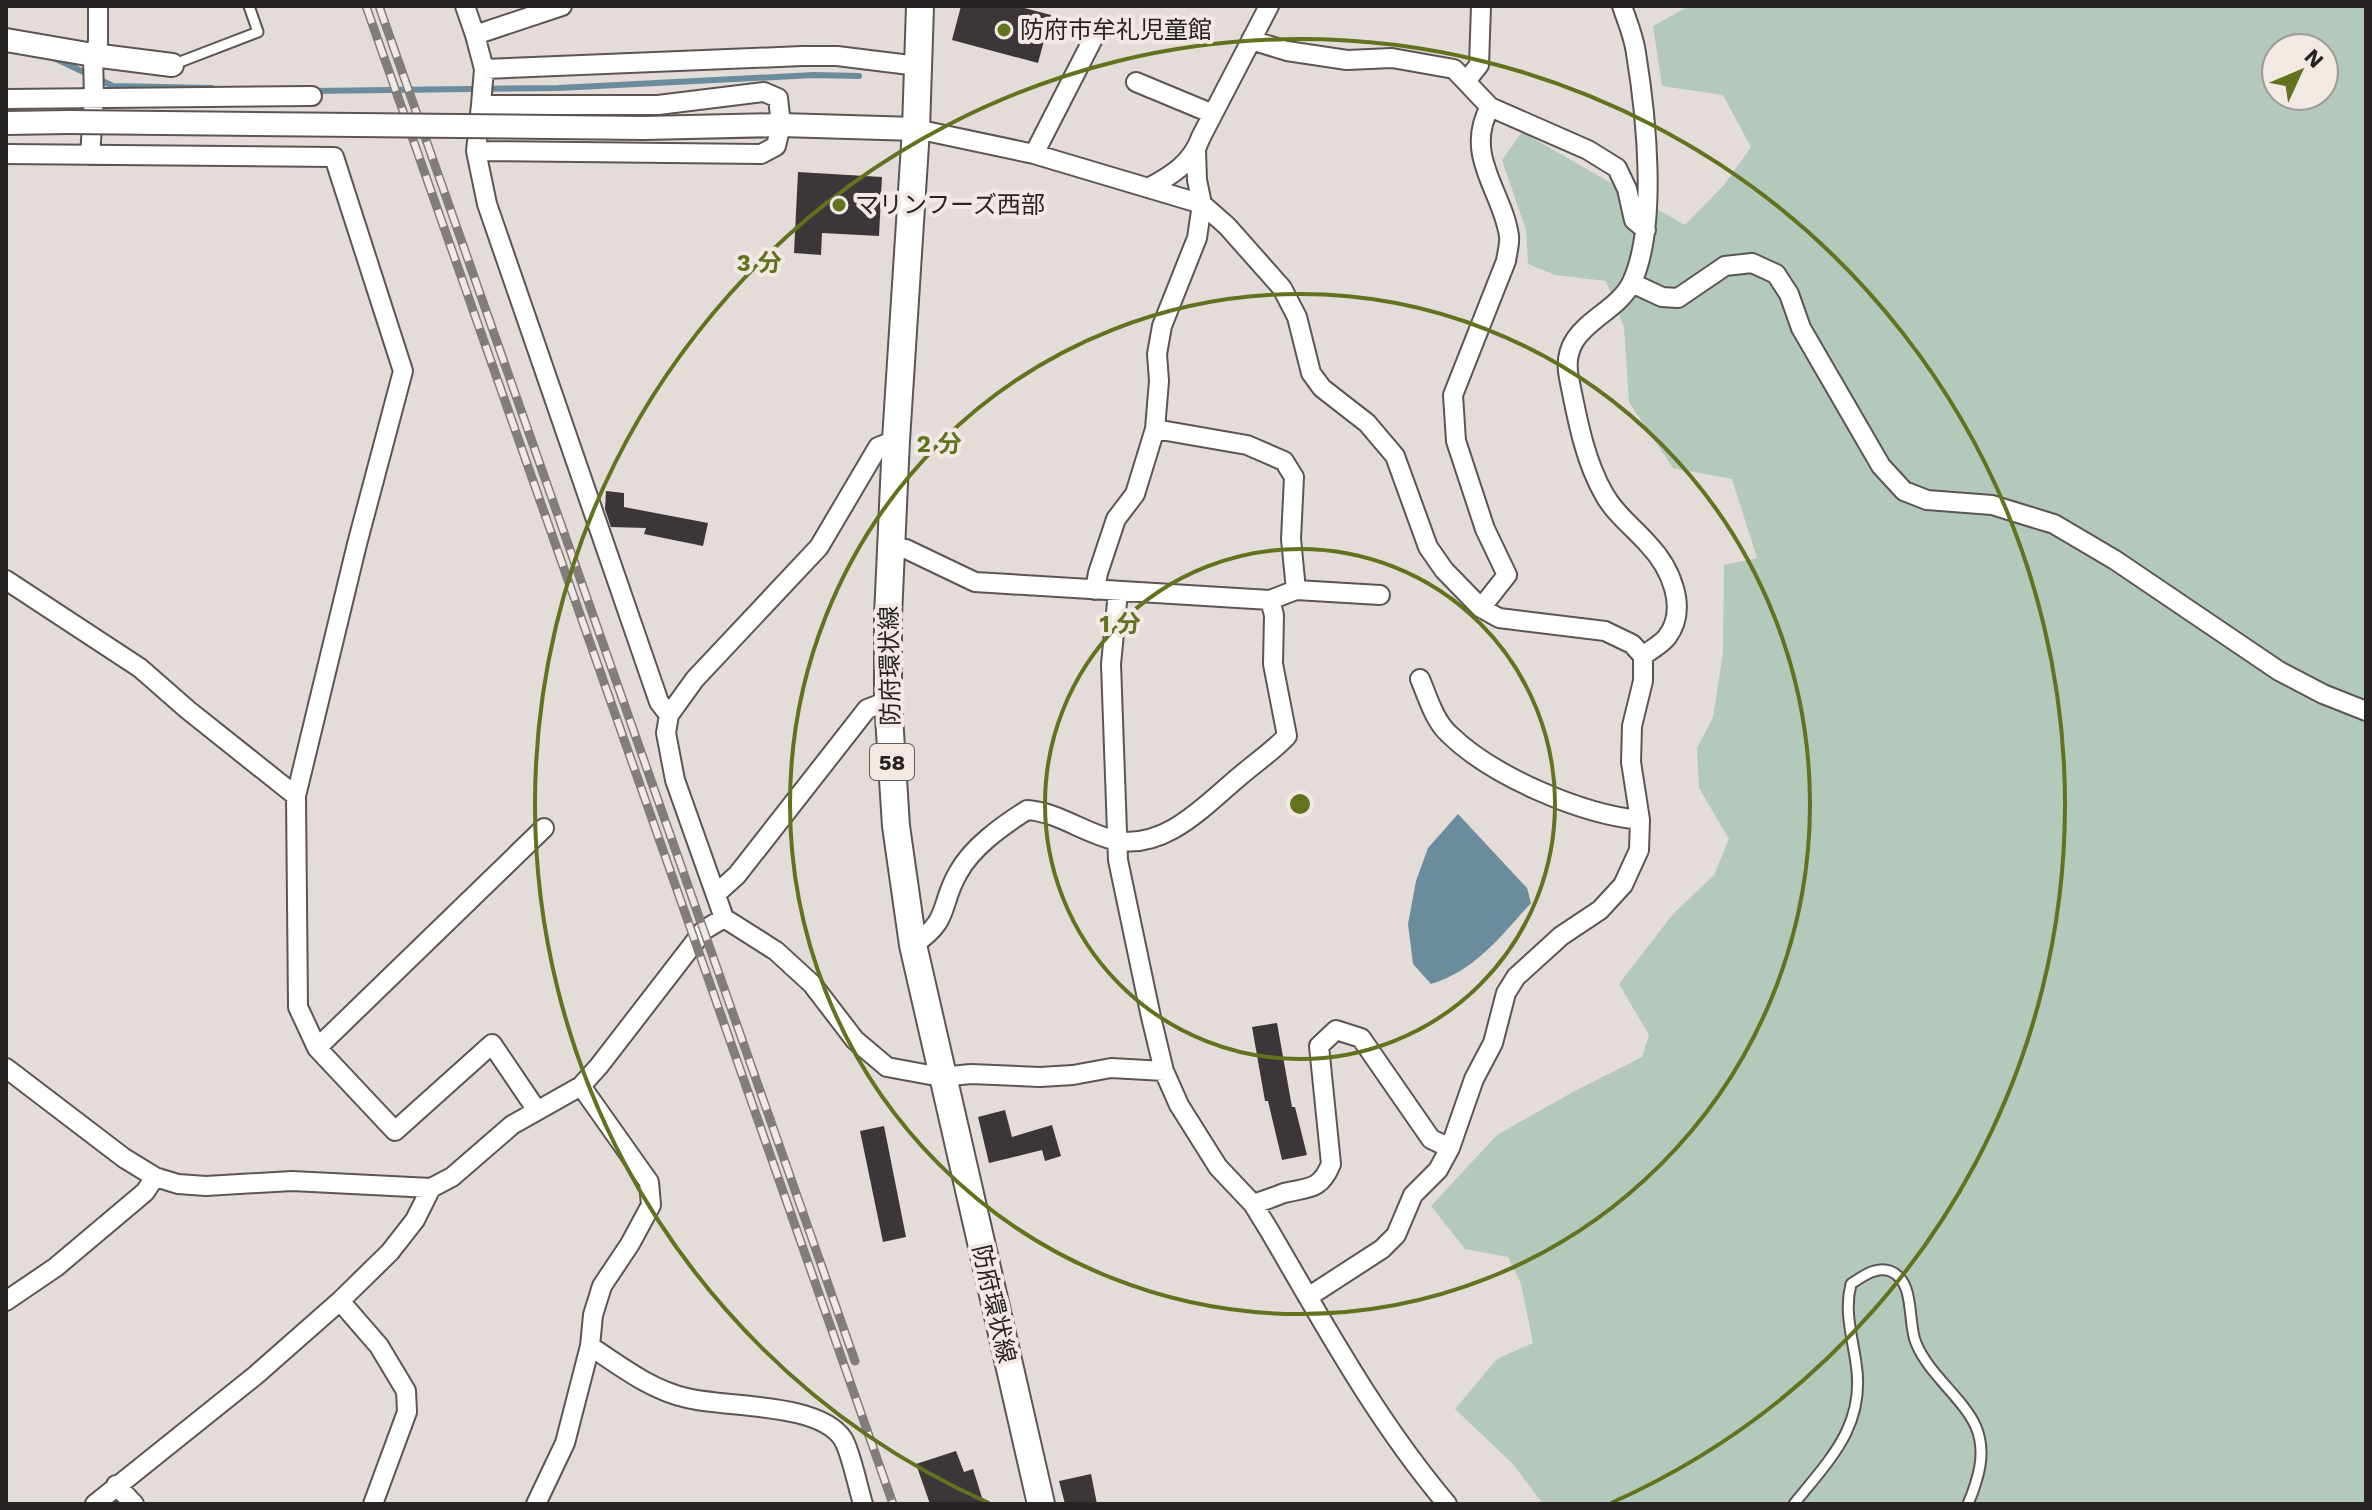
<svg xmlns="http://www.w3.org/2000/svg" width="2372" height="1510" viewBox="0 0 2372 1510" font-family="'Work Sans','Noto Sans JP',sans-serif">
  <rect width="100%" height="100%" fill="#e4dcd8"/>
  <!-- green -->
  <path fill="#b3c9bc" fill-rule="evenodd" d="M1689,6H2366V1504H1543L1513,1464L1455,1409L1497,1359L1533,1343L1521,1284L1508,1257L1465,1249L1431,1206L1497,1135L1571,1093L1642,1057L1649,1035L1619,984L1673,914L1714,875L1729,839L1699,788L1697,748L1713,717L1723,652L1724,565L1757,558L1732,479L1673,468L1629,402L1624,327L1606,281L1555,275L1528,264L1526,230L1502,160L1522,132L1685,225L1724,185L1751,147L1723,95L1662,86L1653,26ZM2276,48H2324V96H2276Z"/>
  <!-- water -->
  <path fill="#6b8c9c" d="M1458,814L1527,888L1531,903C1501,936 1475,971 1431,984L1413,964L1408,924L1416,881L1428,848Z"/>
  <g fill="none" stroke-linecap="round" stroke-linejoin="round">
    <!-- stream -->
    <path stroke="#6b8c9c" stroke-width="6" d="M54,58L113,86L212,88
      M311,91L558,88L814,75L859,76"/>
  </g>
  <!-- building -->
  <path fill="#3d3639" d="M961,6H1017L1051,15L1038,63L952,40Z
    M798,172L882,177L879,236L822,233L821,255L794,253Z
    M606,491L624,493V507L708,523L703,546L644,534L646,528L611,527L605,509Z
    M1277,1023L1292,1107H1295L1307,1155L1282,1160L1268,1101H1265L1252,1027Z
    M1005,1110L1012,1137L1052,1125L1061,1156L1045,1161L1042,1150L989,1163L978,1117Z
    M884,1126L906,1237L883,1242L860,1131Z
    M956,1451L964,1472L973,1469L984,1504H930L916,1464Z
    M1091,1474L1097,1504H1065L1059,1481Z"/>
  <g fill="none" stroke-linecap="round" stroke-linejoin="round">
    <defs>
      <path id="service" d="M172,65L258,32L249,6
        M1794,1504C1830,1459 1866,1425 1856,1363C1852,1335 1844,1311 1851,1284C1863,1276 1876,1266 1890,1271C1916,1281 1907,1322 1916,1343C1929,1375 1964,1399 1976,1427C1987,1453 1978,1480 1968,1504"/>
      <path id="minor" d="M465,6L475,35L562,6
        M1622,6C1627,21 1634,37 1636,53C1646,114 1658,225 1632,282C1615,318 1558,325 1569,378C1577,417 1584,459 1604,494C1615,514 1633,527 1648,544C1670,567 1689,608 1667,637C1662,644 1650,650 1643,656
        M475,35L484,69L481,105
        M1251,40L1287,51L1347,60L1392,58L1454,69L1490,107L1588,150L1617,168L1627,189L1634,220L1646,230
        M484,69L802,56H837L918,66
        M1467,80L1479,65L1481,6
        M1136,82L1213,114
        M6,99L312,96
        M916,129L1034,154L1202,204L1227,226L1282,288L1297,317L1311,373L1322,388L1367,423L1395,456L1428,547L1444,570L1481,608L1499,618L1605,631L1632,644L1643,656V681L1632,726L1631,762L1640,820L1639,850L1623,885L1600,910L1561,936L1516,977L1506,993L1493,1043L1474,1079L1450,1148L1438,1170L1413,1195L1396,1235L1382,1249L1308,1297
        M476,151L761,154L776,146L781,125L778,98L764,92L658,105H481L476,151L487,204L659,702L669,715
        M6,154L334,157L403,371L357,544L296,796L298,1007L317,1048L395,1131L492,1044L536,1109
        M1034,154L1097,31
        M90,155L94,99L93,55L98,43V6
        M1148,188C1171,176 1192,163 1201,137L1269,6
        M1632,283L1662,297L1678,298L1725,266L1752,263L1776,274L1789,294L1801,328L1881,466L1904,491L1927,500L1992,505L2054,524L2115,560L2279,671L2323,694L2366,711
        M1155,429L1247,445L1284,461L1294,477L1291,539L1296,590
        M896,440L878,447L819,547L695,679L669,715L666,733L675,780L724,918L776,951L812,984L855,1040L887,1067L941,1077L971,1074L1040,1077L1073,1075L1111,1068L1164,1071
        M891,548L906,549L975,582L1270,600L1296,590L1380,595
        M6,580L140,668L188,710L296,796
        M1095,590L1098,573L1116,519L1135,494L1155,429L1159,381L1157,354L1162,326L1197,238L1202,204L1197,180L1196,151
        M1118,592L1111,664L1118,860L1151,1017L1164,1071L1179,1105L1218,1167L1253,1204L1269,1230C1324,1324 1376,1420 1447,1504
        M1481,608L1507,575L1485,529L1456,441L1453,395L1506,261C1507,253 1510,244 1509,236C1503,192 1463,155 1490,107
        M1420,679C1428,698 1434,720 1449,734C1492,776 1580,814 1640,820
        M716,894L737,875L867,709L888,701
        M913,945C951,920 939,906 958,873C972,847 1002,826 1027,810C1058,812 1084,833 1114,840C1165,851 1205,805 1240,776C1256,762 1272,752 1287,736L1273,664L1274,615L1270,600
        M317,1048L544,828
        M6,1068L124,1158L155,1177L178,1184L206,1186L292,1181L431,1188L452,1177L512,1125L581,1086L599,1066L704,930L724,918
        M1253,1204C1263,1201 1274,1197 1284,1193C1308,1187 1320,1191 1331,1164L1319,1046L1336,1030L1361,1038L1431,1139L1450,1148
        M6,1301L56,1267L145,1192L155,1177
        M340,1301L379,1346L406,1391L407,1412L373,1504
        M590,1346C620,1366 651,1390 687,1398C727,1408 819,1402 843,1439C851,1452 858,1488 863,1504
        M116,1485L134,1504
        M95,1504L256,1375L340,1301L390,1252L415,1220L431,1188
        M536,1504L565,1443L590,1346L593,1315L602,1286L630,1244L651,1205L649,1182L581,1086"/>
      <path id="tertiary" d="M6,40L93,55L172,65
        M6,123L69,122
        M644,128L781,125L916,129"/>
      <path id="primary" d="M920,6L916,129L896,440L888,616V701L896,826L913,945L1041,1504"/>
    </defs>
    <!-- service casing -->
    <use href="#service" stroke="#5c5552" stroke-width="13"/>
    <!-- minor casing -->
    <use href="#minor" stroke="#5c5552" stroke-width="22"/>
    <!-- tertiary casing -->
    <use href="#tertiary" stroke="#5c5552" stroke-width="26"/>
    <!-- primary casing -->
    <use href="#primary" stroke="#5c5552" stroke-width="30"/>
    <!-- service -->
    <use href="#service" stroke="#fff" stroke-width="9"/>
    <!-- minor -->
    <use href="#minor" stroke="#fff" stroke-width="18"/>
    <!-- tertiary -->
    <use href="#tertiary" stroke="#fff" stroke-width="22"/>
    <!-- primary -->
    <use href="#primary" stroke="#fff" stroke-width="26"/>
    <defs>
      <path id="rail" d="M366,6L893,1504
        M379,6L855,1361"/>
    </defs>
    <!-- rail casing -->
    <use href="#rail" stroke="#827d7a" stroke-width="9"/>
    <!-- rail -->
    <use href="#rail" stroke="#f2e9e5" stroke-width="6" stroke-dasharray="18" stroke-linecap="butt"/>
    <defs>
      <path id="tertiary-bridge" d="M69,122L644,128"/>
    </defs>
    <!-- tertiary-bridge casing -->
    <use href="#tertiary-bridge" stroke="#5c5552" stroke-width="26" stroke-linecap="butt"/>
    <!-- tertiary-bridge -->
    <use href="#tertiary-bridge" stroke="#fff" stroke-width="22"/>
  </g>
  <!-- distance rings -->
  <g fill="none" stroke="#62721f" stroke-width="4">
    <circle cx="1300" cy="804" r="255"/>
    <circle cx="1300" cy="804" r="510"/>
    <path d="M989 1503A765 765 0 1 1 1611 1503"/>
  </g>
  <!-- markers -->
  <g fill="#62721f" stroke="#f2e9e5" stroke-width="3">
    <circle cx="1004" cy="30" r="8"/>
    <circle cx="839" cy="205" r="8"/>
  </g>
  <g text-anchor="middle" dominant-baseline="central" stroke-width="8" stroke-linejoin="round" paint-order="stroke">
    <!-- shield labels -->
    <rect fill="#f2e9e5" stroke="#635e5c" stroke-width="2" x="870" y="744" width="44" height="36" rx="6"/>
    <g font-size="22" font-weight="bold" fill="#262322">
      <text x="892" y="762">58</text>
    </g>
    <!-- poi labels -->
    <g font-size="24" fill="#262322" stroke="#f2e9e5" text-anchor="start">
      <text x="1020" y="30">防府市牟礼児童館</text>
      <text x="855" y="205">マリンフーズ西部</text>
    </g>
    <!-- street labels -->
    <g font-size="24" fill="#262322" stroke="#f2e9e5">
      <text transform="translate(890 666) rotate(-91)">防府環状線</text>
      <text transform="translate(994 1304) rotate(77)">防府環状線</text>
    </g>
  </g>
  <circle cx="1300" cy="804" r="12" fill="#62721f" stroke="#f2e9e5" stroke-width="4"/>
  <g font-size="24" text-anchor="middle" font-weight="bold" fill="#62721f" stroke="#f2e9e5" stroke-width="8" stroke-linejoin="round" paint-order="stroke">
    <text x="759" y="271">3 分</text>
    <text x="939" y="452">2 分</text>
    <text x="1120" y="632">1 分</text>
  </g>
  <!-- border -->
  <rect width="2372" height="1510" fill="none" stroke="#262322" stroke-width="16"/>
  <!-- north arrow -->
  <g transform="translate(2300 72) rotate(46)"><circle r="38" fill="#f2e9e5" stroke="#a09a97" stroke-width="2"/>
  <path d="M0-6L14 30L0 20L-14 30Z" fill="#62721f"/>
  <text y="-12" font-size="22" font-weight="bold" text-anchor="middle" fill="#262322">N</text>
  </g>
</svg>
